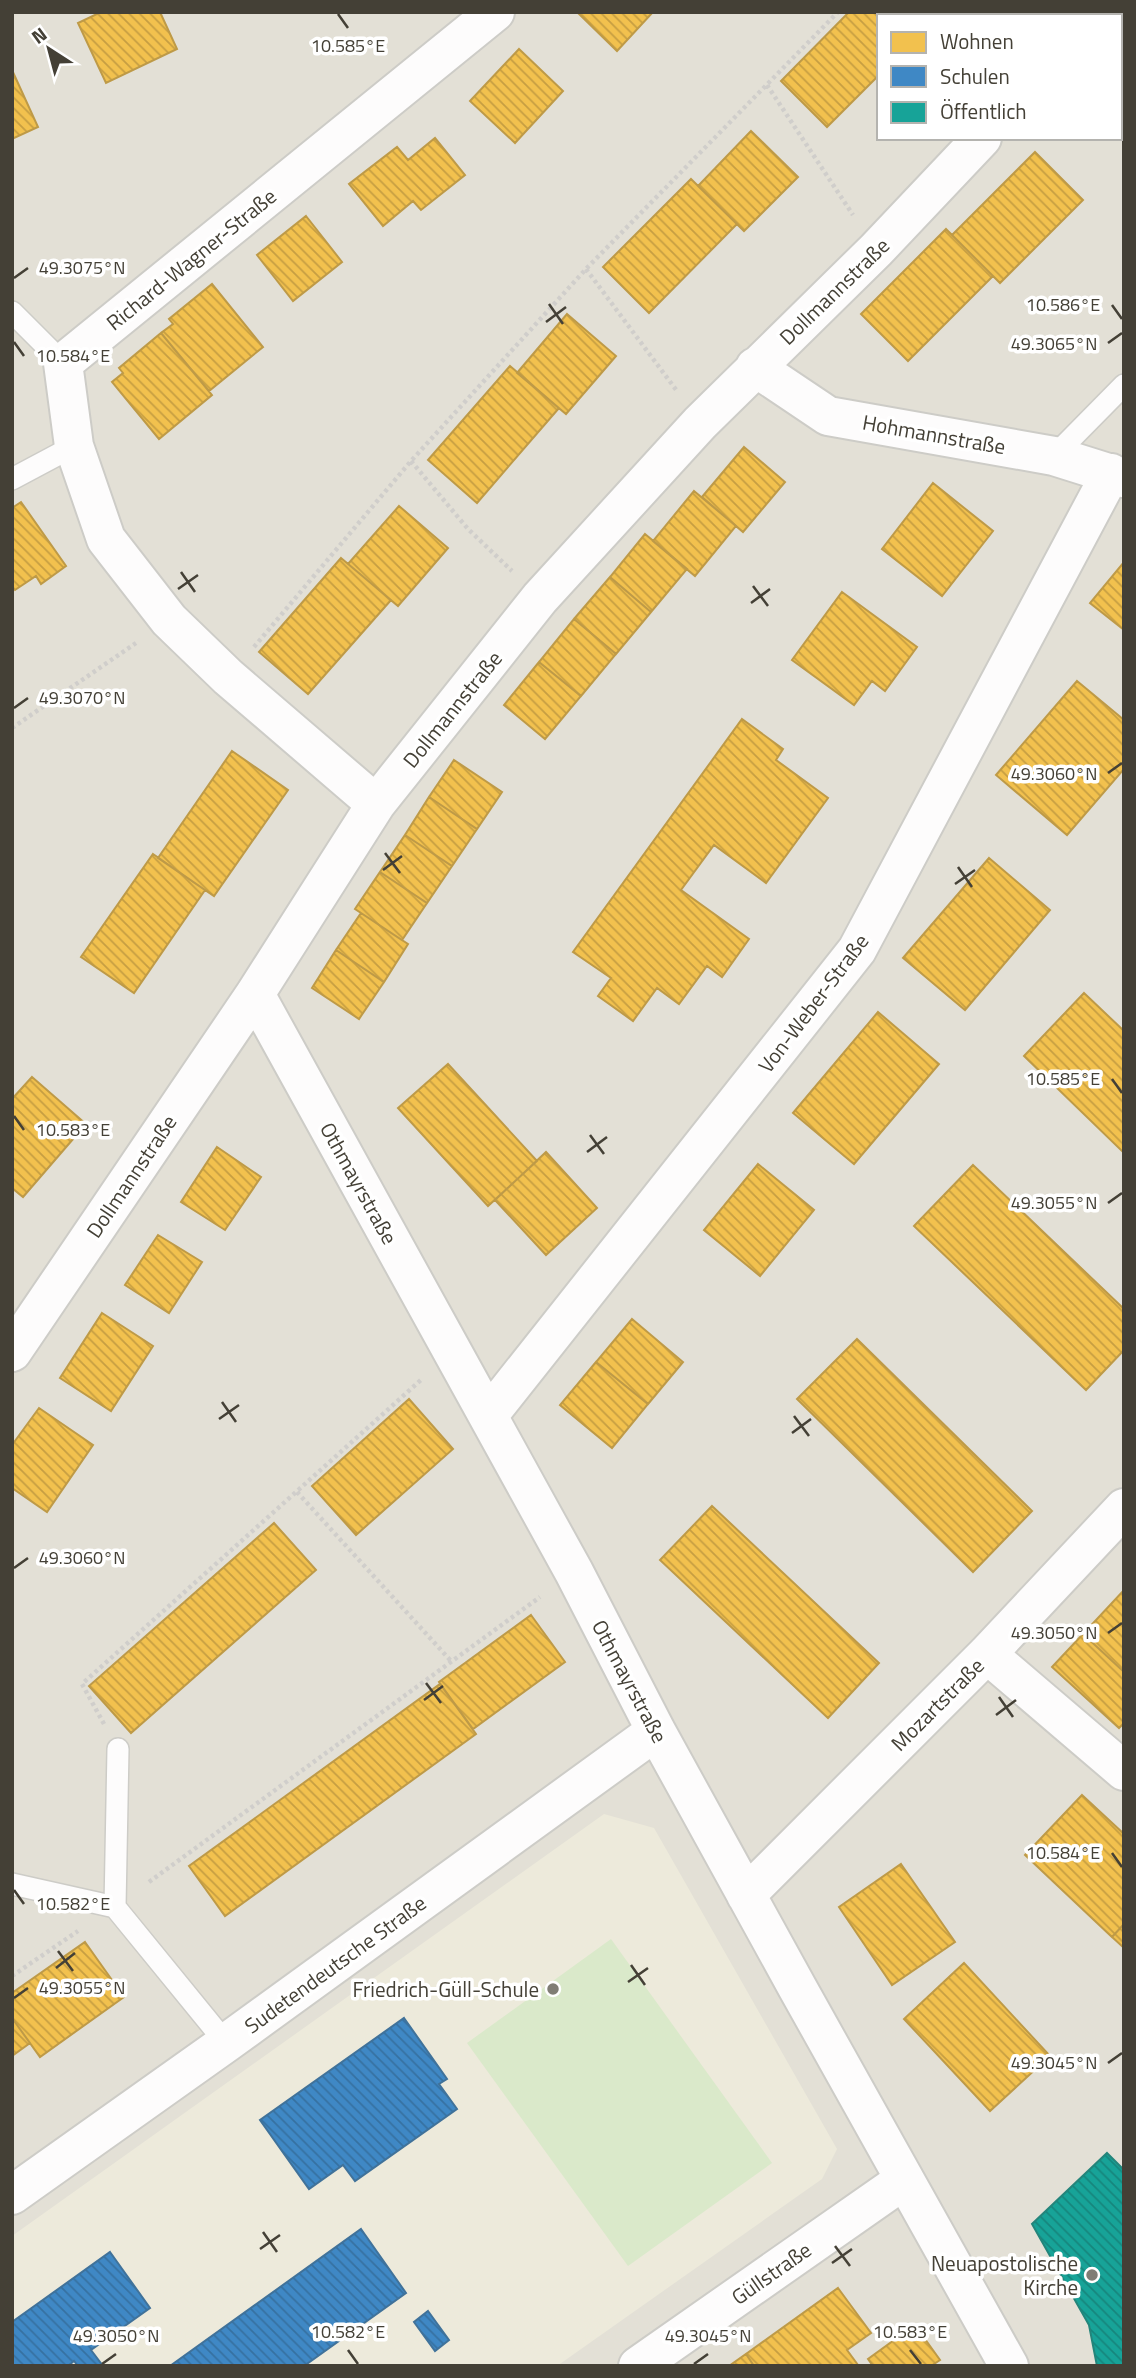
<svg xmlns="http://www.w3.org/2000/svg" width="1136" height="2378" viewBox="0 0 1136 2378" font-family="'Titillium Web',sans-serif">
  <defs>
    <pattern id="homes-back-hatch" width="6" height="6" patternUnits="userSpaceOnUse" patternTransform="scale(1.75)"><rect width="6" height="6" fill="#f2c14e"/><path d="M-1 5l2 2M0 0l6 6M5-1l2 2" fill="none" stroke="#c69e42"/></pattern>
    <pattern id="schools-back-hatch" width="6" height="6" patternUnits="userSpaceOnUse" patternTransform="scale(1.75)"><rect width="6" height="6" fill="#3f88c5"/><path d="M-1 5l2 2M0 0l6 6M5-1l2 2" fill="none" stroke="#3671a1"/></pattern>
    <pattern id="public-back-hatch" width="6" height="6" patternUnits="userSpaceOnUse" patternTransform="scale(1.75)"><rect width="6" height="6" fill="#17a398"/><path d="M-1 5l2 2M0 0l6 6M5-1l2 2" fill="none" stroke="#16867d"/></pattern>
  </defs>
  <rect width="100%" height="100%" fill="#efeee9"/>
  <!-- residential -->
  <path fill="#e3e0d6" fill-rule="evenodd" d="M12,12H1124V2366H12ZM879,16H1120V138H879Z"/>
  <!-- education -->
  <path fill="#edeadb" d="M604,1814L654,1828L837,2149L822,2179L557,2366H12V2236Z"/>
  <!-- green -->
  <path fill="#dae9ca" d="M611,1939L772,2163L628,2266L467,2043Z"/>
  <!-- homes -->
  <path fill="url(#homes-back-hatch)" stroke="#be9a47" stroke-width="2" d="M101,12H160L177,49L106,83L78,23Z
    M577,12H653L617,51Z
    M849,12H889L893,16H879V75L827,127L781,81Z
    M889,12H952L948,16H893Z
    M519,49L563,91L515,143L470,101Z
    M12,70L38,127L12,139Z
    M751,131L798,177L744,231L698,186Z
    M435,138L465,175L421,210L413,201L383,226L349,184L397,147L408,160Z
    M1035,152L1083,200L1000,283L952,235Z
    M691,179L737,224L649,313L603,267Z
    M306,216L342,262L293,301L257,255Z
    M946,229L993,276L908,361L861,314Z
    M212,284L263,347L209,391L161,333L173,324L169,319Z
    M567,314L616,356L566,414L517,373Z
    M161,333L212,395L159,439L112,382L123,373L119,368Z
    M510,366L559,408L477,503L428,460Z
    M744,447L785,482L743,532L702,497Z
    M933,483L993,531L942,596L882,549Z
    M694,491L736,526L695,576L653,541Z
    M21,502L66,566L41,584L36,576L15,590L12,586V508Z
    M399,506L448,548L398,606L348,564Z
    M645,534L687,569L651,612L610,577Z
    M341,558L391,600L308,694L259,652Z
    M1124,562V630L1090,603Z
    M610,577L651,612L616,654L574,619Z
    M842,592L917,647L885,691L872,681L854,705L792,660Z
    M574,619L616,654L581,696L539,662Z
    M539,662L581,696L545,739L504,705Z
    M1077,681L1124,720V769L1067,835L996,775Z
    M742,719L783,749L776,760L828,798L766,883L714,845L681,890L749,939L722,977L707,966L679,1004L657,988L633,1021L598,996L611,978L573,952Z
    M232,751L288,790L214,896L158,858Z
    M454,760L502,792L477,829L429,797Z
    M429,797L477,829L452,866L405,835Z
    M405,835L452,866L427,903L380,872Z
    M153,854L205,890L134,993L81,957Z
    M989,858L1050,910L965,1010L903,958Z
    M380,872L427,903L402,940L355,909Z
    M361,913L408,944L384,982L336,950Z
    M336,950L384,982L359,1019L312,988Z
    M1084,993L1124,1031V1153L1024,1056Z
    M878,1012L939,1064L854,1164L793,1113Z
    M448,1064L537,1161L488,1206L398,1108Z
    M32,1077L86,1124L23,1197L12,1188V1099Z
    M217,1147L261,1177L225,1230L181,1202Z
    M546,1152L597,1208L546,1255L495,1200Z
    M758,1164L814,1210L760,1276L704,1230Z
    M973,1165L1124,1309V1350L1086,1390L914,1226Z
    M158,1235L202,1262L169,1313L125,1285Z
    M102,1313L153,1346L111,1411L60,1378Z
    M632,1319L683,1362L648,1404L596,1362Z
    M857,1339L1032,1511L973,1572L797,1399Z
    M596,1362L648,1404L612,1448L560,1405Z
    M409,1399L453,1449L356,1535L312,1486Z
    M39,1408L93,1445L47,1512L12,1488V1445Z
    M712,1506L879,1663L828,1718L660,1560Z
    M274,1523L316,1570L131,1733L89,1686Z
    M1124,1590V1672L1083,1634Z
    M531,1615L565,1662L473,1729L439,1682Z
    M1083,1634L1124,1672V1723L1119,1728L1052,1667Z
    M440,1684L476,1734L225,1916L189,1866Z
    M1082,1795L1124,1834V1924L1112,1937L1025,1855Z
    M901,1864L955,1942L892,1985L839,1907Z
    M1124,1924V1948L1112,1937Z
    M85,1942L124,1997L40,2057L12,2018V1993Z
    M964,1963L1050,2056L990,2111L904,2019Z
    M12,2018L30,2043L12,2056Z
    M838,2288L871,2333L847,2350L858,2365L754,2366L746,2354Z
    M915,2325L940,2360L931,2366H873L868,2359Z
    M746,2354L754,2366H729Z"/>
  <!-- schools -->
  <path fill="url(#schools-back-hatch)" stroke="#40729a" stroke-width="2" d="M404,2018L447,2079L439,2084L457,2109L355,2181L343,2165L309,2189L260,2120Z
    M361,2229L406,2293L304,2366H170Z
    M110,2252L150,2308L91,2350L103,2366H78L74,2361L68,2366H12V2322Z
    M428,2311L449,2340L435,2351L414,2322Z"/>
  <!-- public -->
  <path fill="url(#public-back-hatch)" stroke="#24857b" stroke-width="2" d="M1107,2153L1124,2170V2366H1097L1089,2325L1032,2224Z"/>
  <g fill="none" stroke-linecap="round" stroke-linejoin="round">
    <defs>
      <path id="lane" d="M12,312L63,363
        M1054,456L1124,385
        M12,479L74,446
        M118,1749L115,1907L226,2043
        M12,1884L115,1907"/>
      <path id="street" d="M1095,16L1098,12
        M755,367L828,416L1054,456L1124,478
        M376,804L228,677L169,620L106,539L74,446L63,363L495,12
        M255,994L574,1572L656,1731L797,1987L1009,2366
        M12,1352L255,994L376,804L540,598L700,423L876,250L982,138
        M488,1416L857,950L1111,473
        M987,1654L1124,1771
        M746,1895L987,1654L1124,1508
        M12,2195L226,2043L656,1731
        M638,2366L904,2180"/>
    </defs>
    <!-- lane casing -->
    <use href="#lane" stroke="#cdccc7" stroke-width="24"/>
    <!-- street casing -->
    <use href="#street" stroke="#cdccc7" stroke-width="42"/>
    <!-- path -->
    <path stroke="#d0cecb" stroke-width="4.5" stroke-dasharray="3.5 3.5" stroke-linecap="butt" d="M767,85L853,215
      M586,269L677,391
      M411,461L468,529L512,571
      M254,647L411,461L586,269L838,12
      M12,728L136,643
      M297,1492L451,1661
      M104,1724L82,1684L422,1379
      M149,1882L540,1597
      M12,1976L78,1931"/>
    <!-- lane -->
    <use href="#lane" stroke="#fdfcfc" stroke-width="21"/>
    <!-- street -->
    <use href="#street" stroke="#fdfcfc" stroke-width="38"/>
  </g>
  <!-- ticks -->
  <path fill="none" stroke="#444036" stroke-width="2.5" d="M338,14L348,28M14,278L28,268M549,304L563,324M1112,305L1122,319M546,322L566,307M14,342L24,356M1108,343L1122,333M181,572L195,592M753,586L768,606M178,589L198,575M751,603L770,589M14,708L28,698M1108,773L1122,763M385,853L400,873M958,867L972,887M383,870L402,856M955,884L975,870M1112,1079L1122,1093M14,1116L24,1130M590,1135L604,1154M587,1152L607,1137M1108,1203L1122,1193M222,1402L236,1422M794,1416L809,1436M219,1419L239,1405M792,1433L811,1419M14,1568L28,1558M1108,1633L1122,1623M426,1683L441,1703M999,1697L1013,1717M424,1700L443,1686M996,1715L1016,1700M1112,1853L1122,1867M14,1890L24,1904M58,1951L73,1971M631,1965L645,1985M56,1968L75,1953M628,1982L648,1968M14,1998L28,1988M1108,2063L1122,2053M263,2232L277,2252M835,2246L850,2266M260,2249L280,2235M832,2263L852,2249M348,2350L358,2364M910,2350L921,2364M102,2364L116,2354M694,2364L708,2354"/>
  <!-- markers -->
  <g fill="#807d75" stroke="#fff" stroke-width="2.5">
    <circle cx="553" cy="1989" r="7"/>
    <circle cx="1092" cy="2275" r="7"/>
  </g>
  <g text-anchor="middle" dominant-baseline="central" stroke-width="7" stroke-linejoin="round" paint-order="stroke">
    <!-- street labels -->
    <g font-size="21" fill="#444036" stroke="#fff">
      <text transform="translate(191 259) rotate(-39)">Richard-Wagner-Straße</text>
      <text transform="translate(834 291) rotate(-44)">Dollmannstraße</text>
      <text transform="translate(934 434) rotate(10)">Hohmannstraße</text>
      <text transform="translate(452 709) rotate(-51)">Dollmannstraße</text>
      <text transform="translate(813 1003) rotate(-53)">Von-Weber-Straße</text>
      <text transform="translate(131 1176) rotate(-56)">Dollmannstraße</text>
      <text transform="translate(359 1183) rotate(61)">Othmayrstraße</text>
      <text transform="translate(630 1681) rotate(62)">Othmayrstraße</text>
      <text transform="translate(937 1704) rotate(-45)">Mozartstraße</text>
      <text transform="translate(335 1964) rotate(-36)">Sudetendeutsche Straße</text>
      <text transform="translate(771 2273) rotate(-35)">Güllstraße</text>
    </g>
    <!-- poi labels -->
    <g font-size="21" fill="#444036" stroke="#fff" text-anchor="end">
      <text x="539" y="1989">Friedrich-Güll-Schule</text>
      <text x="1078" y="2263">Neuapostolische<tspan x="1078" dy="24">Kirche</tspan></text>
    </g>
  </g>
  <g font-size="18" text-anchor="middle" fill="#444036" stroke="#fff" stroke-width="7" stroke-linejoin="round" paint-order="stroke">
    <text x="348" y="52">10.585°E</text>
    <text x="82" y="274">49.3075°N</text>
    <text x="1063" y="311">10.586°E</text>
    <text x="1054" y="350">49.3065°N</text>
    <text x="73" y="362">10.584°E</text>
    <text x="82" y="704">49.3070°N</text>
    <text x="1054" y="780">49.3060°N</text>
    <text x="1063" y="1085">10.585°E</text>
    <text x="73" y="1136">10.583°E</text>
    <text x="1054" y="1209">49.3055°N</text>
    <text x="82" y="1564">49.3060°N</text>
    <text x="1054" y="1639">49.3050°N</text>
    <text x="1063" y="1859">10.584°E</text>
    <text x="73" y="1910">10.582°E</text>
    <text x="82" y="1994">49.3055°N</text>
    <text x="1054" y="2069">49.3045°N</text>
    <text x="348" y="2338">10.582°E</text>
    <text x="910" y="2338">10.583°E</text>
    <text x="116" y="2342">49.3050°N</text>
    <text x="708" y="2342">49.3045°N</text>
  </g>
  <!-- border -->
  <rect width="1136" height="2378" fill="none" stroke="#444036" stroke-width="28"/>
  <!-- legend -->
  <rect x="877" y="14" width="245" height="126" fill="#ffffff" stroke="#b4b3af" stroke-width="2"/>
  <rect x="891" y="32" width="35" height="21" fill="#f2c14e" stroke="#b4b3af" stroke-width="2"/>
  <text x="940" y="49" font-size="21" fill="#444036">Wohnen</text>
  <rect x="891" y="66" width="35" height="21" fill="#3f88c5" stroke="#b4b3af" stroke-width="2"/>
  <text x="940" y="84" font-size="21" fill="#444036">Schulen</text>
  <rect x="891" y="102" width="35" height="21" fill="#17a398" stroke="#b4b3af" stroke-width="2"/>
  <text x="940" y="119" font-size="21" fill="#444036">Öffentlich</text>
  <!-- north arrow -->
  <g transform="translate(49 49) rotate(324)" stroke="#ffffff" stroke-width="5" paint-order="stroke">
  <path d="M0-5L12 26L0 18L-12 26Z" fill="#444036"/>
  <text y="-10" font-size="19" font-weight="bold" text-anchor="middle" fill="#444036">N</text>
  </g>
</svg>
